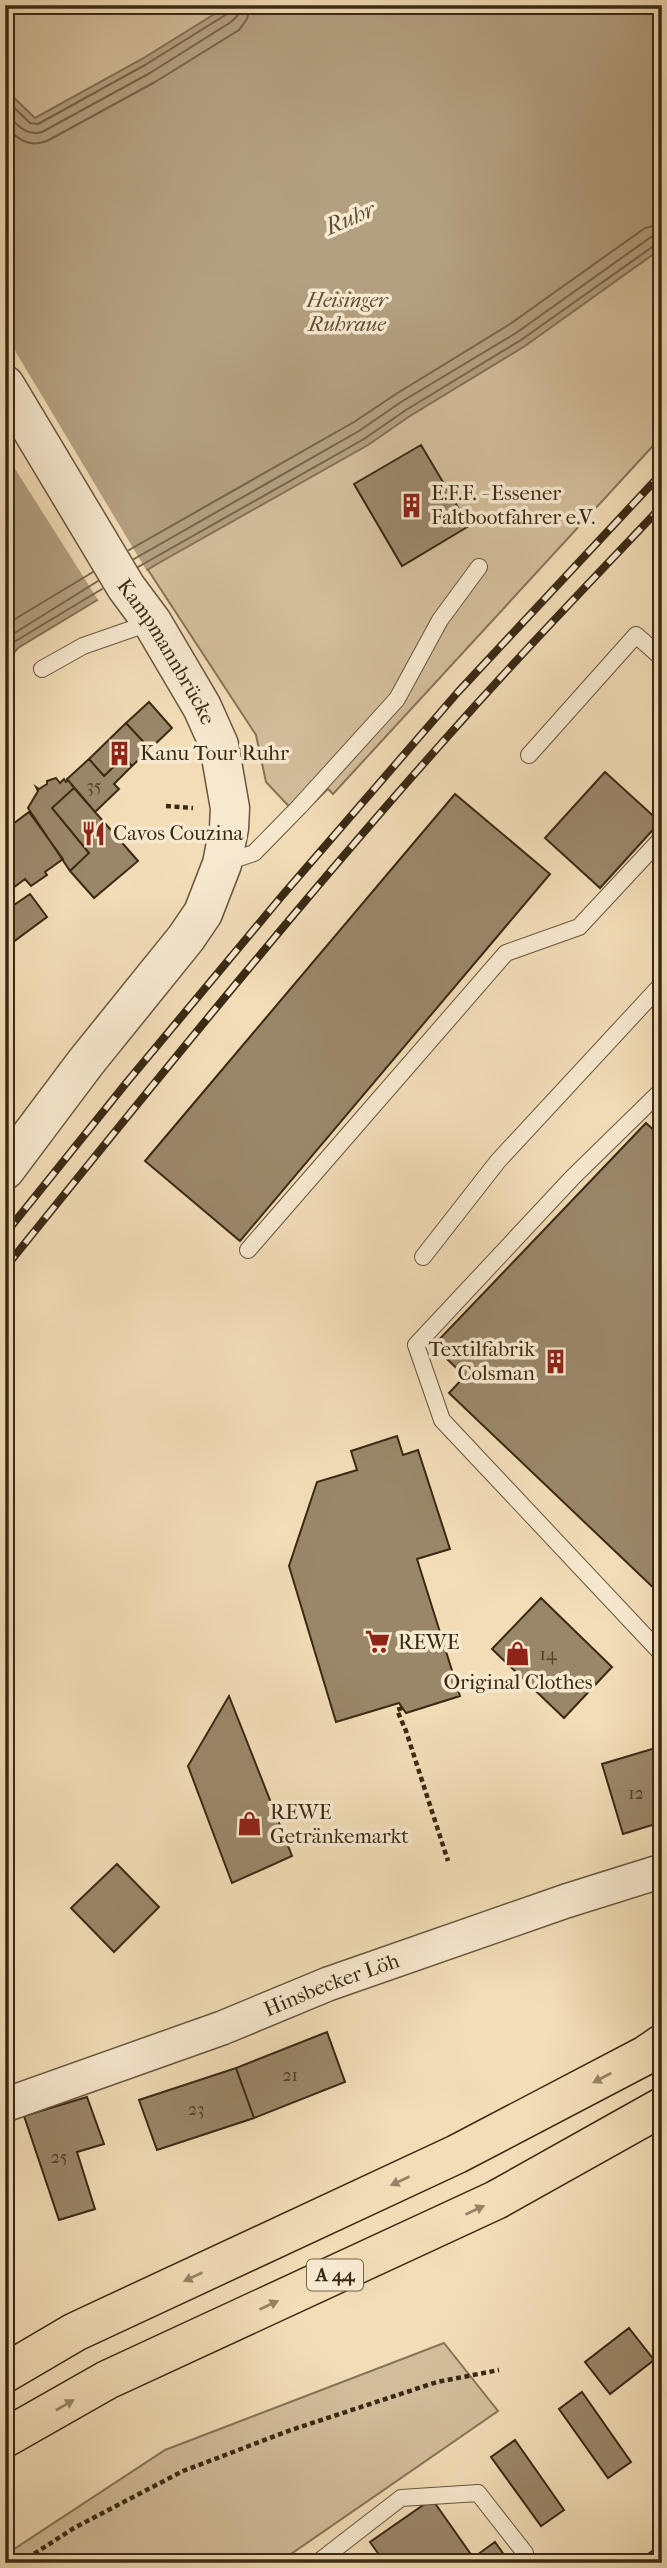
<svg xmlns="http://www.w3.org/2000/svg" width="667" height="2568" viewBox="0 0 667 2568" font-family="'IM FELL French Canon',serif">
  <rect width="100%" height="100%" fill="#f2ddb7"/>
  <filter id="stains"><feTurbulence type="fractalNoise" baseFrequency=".00286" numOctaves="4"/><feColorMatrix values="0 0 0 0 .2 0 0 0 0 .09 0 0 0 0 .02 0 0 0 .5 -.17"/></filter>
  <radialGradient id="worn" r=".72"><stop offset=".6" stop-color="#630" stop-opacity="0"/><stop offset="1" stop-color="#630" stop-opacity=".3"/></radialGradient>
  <!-- green -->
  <path fill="#d3be9b" stroke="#867458" stroke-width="2" d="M5,5H662V436L333,794L328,789L299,817L266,782L256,735L5,351Z
    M444,2343L498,2411L278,2563H5V2555L165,2450Z"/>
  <!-- water -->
  <path fill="#b3a080" stroke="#837055" stroke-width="2" d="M229,5H662V248L525,346L410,416L368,445L157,564L18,648L5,663V89L35,118L142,59Z"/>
  <!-- pier -->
  <path fill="#f2ddb7" d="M5,334L148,573L100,603L5,453Z"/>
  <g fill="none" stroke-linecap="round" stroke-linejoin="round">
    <!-- shore -->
    <path stroke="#76644a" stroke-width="2" d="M5,99L30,123L38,124L145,65L227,14L231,5
      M5,112C16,123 25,137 42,132L150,73L231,22L238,15L240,5
      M5,126C18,139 28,148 47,141L155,82L239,30L247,19L250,5
      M129,550L354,422L396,394L510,324L645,228L662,224
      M134,559L359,431L401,402L516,333L651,237L662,234
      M138,567L364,439L406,410L521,340L655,245L662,243
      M5,625L93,572
      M5,639L98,581
      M5,652L14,642L102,589"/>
  </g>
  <!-- building -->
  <path fill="#9a8769" stroke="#3a2914" stroke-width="2" d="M421,445L469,526L402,566L354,484Z
    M149,702L172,728L150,749L126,723Z
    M126,723L150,749L132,766L124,757L104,776L89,759Z
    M124,757L132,766L114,784L119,789L95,812L67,779L89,759L104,776Z
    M605,772L660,822L600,888L545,838Z
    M56,778L60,783L64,779L66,782L68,780L74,788L52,808L89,853L70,871L28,808L38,791L36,787L39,789L47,784V781Z
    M74,788L138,861L94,898L70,871L89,853L52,808Z
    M455,794L550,874L240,1241L145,1161Z
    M29,812L63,859L45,872L47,875L31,886L25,879L5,894V830Z
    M30,894L47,917L9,945L5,940V899L11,907Z
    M646,1123L658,1134L662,1131V1596L449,1393L465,1376L433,1346Z
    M397,1436L403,1455L418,1450L450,1549L417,1559L460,1696L406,1713L399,1703L336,1722L289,1566L317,1482L357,1470L351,1451Z
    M541,1598L612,1667L564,1718L492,1649Z
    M229,1696L292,1856L232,1883L188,1766Z
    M662,1746V1822L623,1834L602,1764Z
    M117,1864L159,1907L114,1952L71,1908Z
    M327,2032L345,2082L254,2118L236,2068Z
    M236,2068L254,2118L157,2150L139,2100Z
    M87,2097L104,2144L77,2152L95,2209L59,2220L24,2116Z
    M629,2328L654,2360L610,2394L585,2362Z
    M582,2392L631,2462L608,2478L559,2409Z
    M515,2440L564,2510L541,2526L491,2457Z
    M432,2499L477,2563H385L370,2542Z
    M495,2542L510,2563H477L473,2558Z
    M662,2544V2563H637V2562Z"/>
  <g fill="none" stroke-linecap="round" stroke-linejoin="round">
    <defs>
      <path id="service" d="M42,669L83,646L152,622
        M529,755L636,635L662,658
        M224,863L254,853L299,807L397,699L440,620L479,567
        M662,1090L573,1177L416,1345L442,1420L662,1654
        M248,1250L506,953L579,927L662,838
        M423,1257L498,1161L662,984
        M317,2563L401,2498L478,2493L525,2553"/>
      <g id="minor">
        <path id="s1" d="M5,2105L222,2028L328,1984L566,1901L662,1871"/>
      </g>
      <g id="tertiary">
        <path id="s2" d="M5,385L126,587L152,622L202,707L219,745L230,808L229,828L222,864L203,913L186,938L86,1062L5,1170"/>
      </g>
      <path id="motorway" d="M5,2373L75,2332L457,2154L646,2055L662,2044
        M5,2438L107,2380L496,2200L662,2107"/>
    </defs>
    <!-- service casing -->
    <use href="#service" stroke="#68563d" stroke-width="18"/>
    <!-- minor casing -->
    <use href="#minor" stroke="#68563d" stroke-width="36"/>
    <!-- tertiary casing -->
    <use href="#tertiary" stroke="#68563d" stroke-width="41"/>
    <!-- motorway casing -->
    <use href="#motorway" stroke="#3a2914" stroke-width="41"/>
    <!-- path -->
    <path stroke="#3a2914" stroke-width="4.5" stroke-dasharray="5 3.5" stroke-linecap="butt" d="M166,806L193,808
      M402,1708L397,1710L406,1731L448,1861
      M20,2563L74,2528L183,2471L291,2430L437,2382L499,2370"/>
    <!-- service -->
    <use href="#service" stroke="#f7e9d0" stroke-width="16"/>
    <!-- minor -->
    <use href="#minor" stroke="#f7e9d0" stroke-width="33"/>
    <!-- tertiary -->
    <use href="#tertiary" stroke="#f7e9d0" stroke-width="38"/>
    <!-- motorway -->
    <use href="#motorway" stroke="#f2ddb7" stroke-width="38"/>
    <defs>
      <path id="rail" d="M5,1234L127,1082L281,897L458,692L662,473
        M5,1268C158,1078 311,888 474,707C535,639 599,573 662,506"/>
    </defs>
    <!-- rail casing -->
    <use href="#rail" stroke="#3a2914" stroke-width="8"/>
    <!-- rail -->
    <use href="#rail" stroke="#f7e9d0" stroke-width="5" stroke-dasharray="16" stroke-linecap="butt"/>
  </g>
  <!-- one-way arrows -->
  <defs><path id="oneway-solid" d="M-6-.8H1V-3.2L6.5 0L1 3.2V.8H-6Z" transform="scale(1.75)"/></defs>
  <g fill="#968366">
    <use href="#oneway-solid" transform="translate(602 2078) rotate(152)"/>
    <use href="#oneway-solid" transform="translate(400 2181) rotate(155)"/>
    <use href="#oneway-solid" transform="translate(475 2210) rotate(-25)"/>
    <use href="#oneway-solid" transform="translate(193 2277) rotate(155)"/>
    <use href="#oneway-solid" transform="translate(269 2305) rotate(-25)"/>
    <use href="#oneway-solid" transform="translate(65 2405) rotate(-30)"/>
  </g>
  <!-- icons -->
  <defs>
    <symbol id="building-bare" viewBox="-9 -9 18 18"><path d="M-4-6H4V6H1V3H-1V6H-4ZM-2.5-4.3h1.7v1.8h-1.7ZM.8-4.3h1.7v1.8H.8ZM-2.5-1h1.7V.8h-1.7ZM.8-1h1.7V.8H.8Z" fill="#8f2418" stroke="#f7e9d0" stroke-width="2.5" paint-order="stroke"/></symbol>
    <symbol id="restaurant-bare" viewBox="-9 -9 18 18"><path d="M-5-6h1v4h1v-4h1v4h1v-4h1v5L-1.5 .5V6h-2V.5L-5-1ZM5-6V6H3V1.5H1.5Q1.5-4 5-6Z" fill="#8f2418" stroke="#f7e9d0" stroke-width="2.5" paint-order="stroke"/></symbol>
    <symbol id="supermarket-bare" viewBox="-9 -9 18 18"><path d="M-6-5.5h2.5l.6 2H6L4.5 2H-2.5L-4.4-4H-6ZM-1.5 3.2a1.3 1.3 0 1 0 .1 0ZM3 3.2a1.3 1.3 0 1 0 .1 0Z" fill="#8f2418" stroke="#f7e9d0" stroke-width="2.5" paint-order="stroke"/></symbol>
    <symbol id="shop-bare" viewBox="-9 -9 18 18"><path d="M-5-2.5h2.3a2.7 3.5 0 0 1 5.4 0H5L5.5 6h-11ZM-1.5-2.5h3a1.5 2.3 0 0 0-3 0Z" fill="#8f2418" stroke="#f7e9d0" stroke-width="2.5" paint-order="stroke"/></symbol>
  </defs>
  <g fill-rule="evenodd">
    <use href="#building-bare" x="394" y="488" width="35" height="35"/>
    <use href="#building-bare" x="102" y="736" width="35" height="35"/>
    <use href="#restaurant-bare" x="76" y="816" width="35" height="35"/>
    <use href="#building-bare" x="538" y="1344" width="35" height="35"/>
    <use href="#supermarket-bare" x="360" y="1624" width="35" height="35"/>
    <use href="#shop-bare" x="500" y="1636" width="35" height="35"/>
    <use href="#shop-bare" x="232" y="1806" width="35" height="35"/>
  </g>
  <g text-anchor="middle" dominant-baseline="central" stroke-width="7" stroke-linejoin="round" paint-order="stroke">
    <!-- number labels -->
    <g font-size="18" fill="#524029">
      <text x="94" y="786">35</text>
      <text x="548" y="1654">14</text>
      <text x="636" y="1793">12</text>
      <text x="290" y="2075">21</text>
      <text x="196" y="2109">23</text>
      <text x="59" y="2157">25</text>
    </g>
    <!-- shield labels -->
    <rect fill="#f7e9d0" stroke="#73634c" stroke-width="2" x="307" y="2259.5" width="56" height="31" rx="5"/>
    <g font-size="19" font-weight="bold" fill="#3a2914">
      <text x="335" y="2275">A 44</text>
    </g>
    <!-- park labels -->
    <g font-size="21" font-style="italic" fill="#604e36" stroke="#f7e9d0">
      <text x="347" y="300">Heisinger<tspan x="347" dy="24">Ruhraue</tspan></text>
    </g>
    <!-- poi labels -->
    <g font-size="21" fill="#3a2914" stroke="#f7e9d0" text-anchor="start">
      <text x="431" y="493">E.F.F. - Essener<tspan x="431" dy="24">Faltbootfahrer e.V.</tspan></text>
      <text x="140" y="753">Kanu Tour Ruhr</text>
      <text x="113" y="833">Cavos Couzina</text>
      <text x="535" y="1349" text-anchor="end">Textilfabrik<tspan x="535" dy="24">Colsman</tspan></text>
      <text x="398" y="1642">REWE</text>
      <text x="518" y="1682" text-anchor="middle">Original Clothes</text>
      <text x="270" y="1812">REWE<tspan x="270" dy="24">Getränkemarkt</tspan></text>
    </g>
    <!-- street labels -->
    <g font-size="21" fill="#3a2914" stroke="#f7e9d0">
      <text stroke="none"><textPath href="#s2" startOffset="312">Kampmannbrücke</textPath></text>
      <text stroke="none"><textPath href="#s1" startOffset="348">Hinsbecker Löh</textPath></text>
    </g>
    <!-- water labels -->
    <g font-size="23" font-style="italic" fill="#5e4d34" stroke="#f7e9d0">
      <text transform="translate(350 218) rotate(-23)">Ruhr</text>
    </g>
  </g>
  <!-- margin -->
  <rect width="667" height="2568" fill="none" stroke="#f2ddb7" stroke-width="28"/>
  <rect x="7" y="7" width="653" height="2554" fill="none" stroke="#3a2914" stroke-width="3.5"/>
  <rect x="14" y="14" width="639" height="2540" fill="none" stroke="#3a2914" stroke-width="2"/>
  <rect width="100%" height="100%" filter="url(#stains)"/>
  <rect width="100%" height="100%" fill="url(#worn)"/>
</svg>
